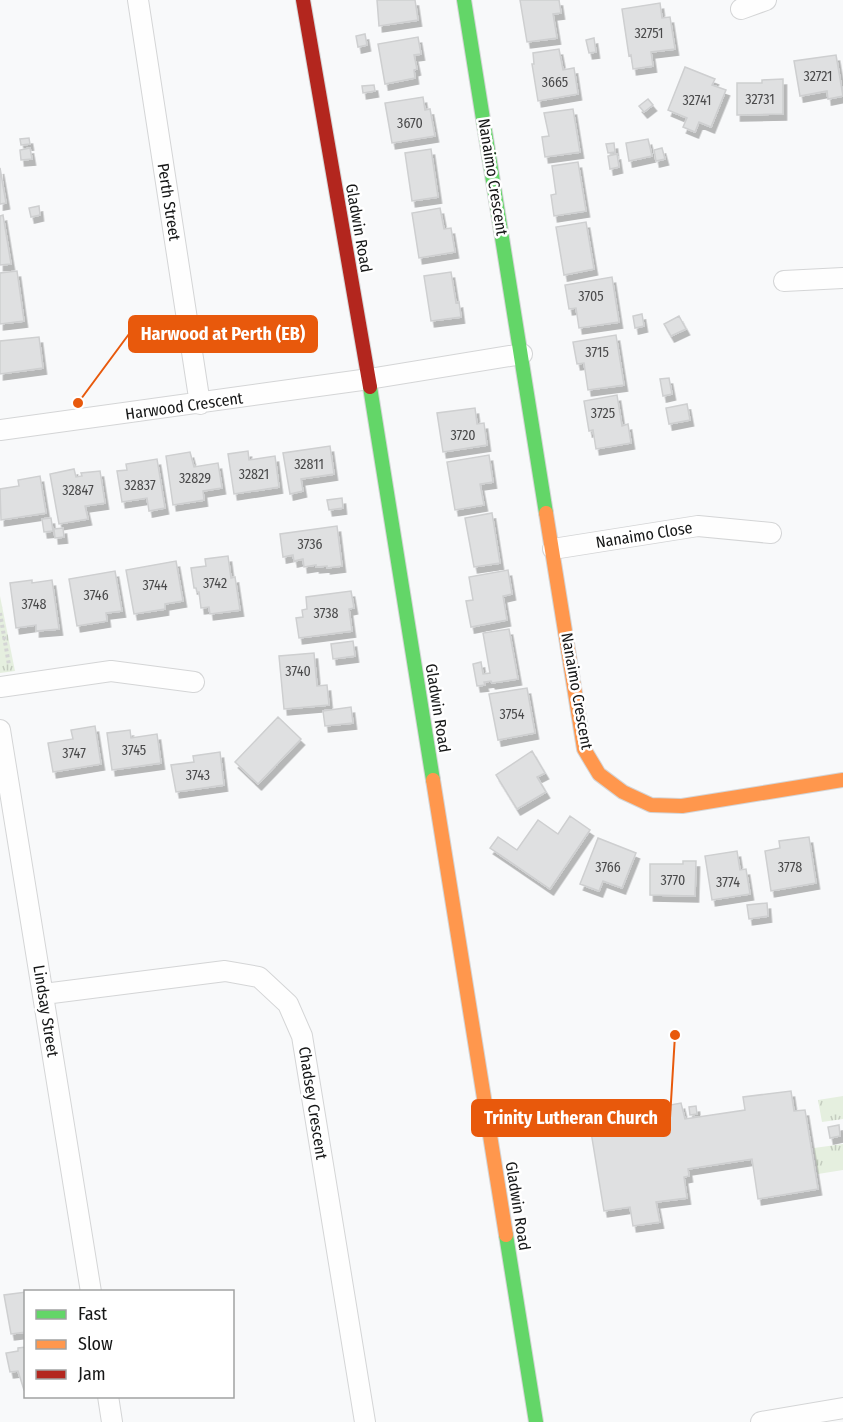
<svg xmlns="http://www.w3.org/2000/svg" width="843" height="1422" viewBox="0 0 843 1422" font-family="'Fira Sans Condensed',sans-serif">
  <defs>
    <pattern id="park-tufts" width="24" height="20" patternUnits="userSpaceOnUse" patternTransform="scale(1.5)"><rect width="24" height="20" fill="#e5efdf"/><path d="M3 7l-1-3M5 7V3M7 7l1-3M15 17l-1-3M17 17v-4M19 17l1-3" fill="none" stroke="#c4ccbf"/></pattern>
    <filter id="shadow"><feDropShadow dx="3.5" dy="6" stdDeviation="0" flood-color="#0004"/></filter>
  </defs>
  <rect width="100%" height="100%" fill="#f8f9fa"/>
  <!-- park -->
  <path fill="url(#park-tufts)" d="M0,596L15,671L0,673Z
    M843,1096V1119L822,1122L818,1100Z
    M843,1144V1170L818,1174L814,1148Z"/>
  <!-- building -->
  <path fill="#dfe0e1" stroke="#cecfd0" stroke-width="1.5" filter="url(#shadow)" d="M377,0H415L418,20L379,26Z
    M520,0H559L561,13L553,14L557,38L527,42Z
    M660,3L662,18L670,17L675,49L651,52L653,66L633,69L631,55L629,56L622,9Z
    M365,34L367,45L358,47L356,36Z
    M418,37L421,54L414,55L417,69L414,70L415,78L385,84L378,44Z
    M594,38L596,52L589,53L586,40Z
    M559,49L563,70L574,68L578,94L538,101L532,64H534L533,53Z
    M836,55L843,96L828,99L827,91L800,96L794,61Z
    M685,67L715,79L712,85L726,90L711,127L699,122L695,132L683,127L687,118L668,110Z
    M783,79V114L737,115V83H762V80Z
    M374,85L375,91L363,93L362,86Z
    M423,97L425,110L430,109L435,136L392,143L385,103Z
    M648,99L653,105L644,112L639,106Z
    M573,109L580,152L545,157L542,137L549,136L544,113Z
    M29,138L30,144L21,145L20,139Z
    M648,139L652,156L629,161L626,143Z
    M614,143L615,152L608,153L606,144Z
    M30,148L32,159L21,160L20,150Z
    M662,148L665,159L656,161L654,150Z
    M431,149L438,197L412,201L405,153Z
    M617,154L619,167L610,169L608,156Z
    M578,162L586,211L554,216L551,195L556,194L552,166Z
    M0,168L6,203L0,204Z
    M39,206L40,215L31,217L29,208Z
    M440,208L444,229L451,228L455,252L419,258L412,213Z
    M3,215L11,264L0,265V216Z
    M586,222L594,269L564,275L556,227Z
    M17,271L24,321L0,324V273Z
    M451,272L456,303L459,302L461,317L431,321L424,276Z
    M612,277L619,322L579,328L576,308L569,309L565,285Z
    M642,314L644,326L635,328L633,316Z
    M679,316L686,329L671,336L664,324Z
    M616,335L624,385L588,390L584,363L577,364L573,342Z
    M39,337L43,368L0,374V341Z
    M669,378L672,394L663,396L660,379Z
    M617,395L622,426L628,424L631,443L596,449L593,430L589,431L584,401Z
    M687,404L690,420L669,424L666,408Z
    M475,408L477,424L484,423L487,445L443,452L437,413Z
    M330,446L334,474L301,479L303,491L290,494L283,453Z
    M248,451L249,460L275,456L279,487L234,494L228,454Z
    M190,452L194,467L218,463L222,488L203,491L204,500L173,505L166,456Z
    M489,455L493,482L480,484L484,505L455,510L447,462Z
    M157,459L165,508L149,511L147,498L122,502L117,471L127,470L126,464Z
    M74,469L76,477L82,476L81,473L100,471L105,503L85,506L88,519L59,524L50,474Z
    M40,476L46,513L1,520L0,489L19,486L18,480Z
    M342,498L343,508L329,510L327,500Z
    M492,513L500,563L474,567L465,518Z
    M51,518L53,531L44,532L42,519Z
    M337,526L342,566L327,568V566L316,567V565L304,567L303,559L294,561L293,555L283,557L280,534Z
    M63,528L64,537L55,538L54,529Z
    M228,556L231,578L235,577L240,610L210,614L209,607L201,608L199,592H197L196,588H194L191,568L206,566L205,559Z
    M176,561L183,601L165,604V609L134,614L126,570Z
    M508,570L512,594L503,596L507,620L471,627L466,601L473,600L469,577Z
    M115,571L122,611L106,613L107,621L77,626L69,579Z
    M32,580V583L52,580L59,629L36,631V625L16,628L10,583Z
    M351,591L354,608L349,609L352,631L299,638L296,618L303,617L302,610L307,609L306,597Z
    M509,629L518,679L492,683L491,681L484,682L485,685L477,686L473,664L481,662L483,674L490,673L483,633Z
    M353,641L355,656L333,659L331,644Z
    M314,653L317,686L327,685L329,705L284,709L279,656Z
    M527,688L535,733L498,740L489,694Z
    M351,707L353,723L325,726L323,711Z
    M278,717L301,739L258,784L235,762Z
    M95,726L101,764L53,772L48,743L73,739L71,730Z
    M130,730L131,738L157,734L161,763L112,770L107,733Z
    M532,751L545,773L537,777L546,792L517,809L496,775Z
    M220,752L224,785L176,792L171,765L194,762L193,756Z
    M570,816L590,830L550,889L490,848L498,837L517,850L538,820L558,834Z
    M809,837L816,883L771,891L765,851L780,848L779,841Z
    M598,838L636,853L622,888L603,881L599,891L580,884Z
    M737,851L740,870L746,869L750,894L712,900L705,856Z
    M683,861H696L695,896L650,895V864H683Z
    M767,903L768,916L749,919L747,905Z
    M791,1091L794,1111L805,1110L818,1189L758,1199L752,1159L688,1169L689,1176L684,1177L687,1198L656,1202L660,1222L633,1226L630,1207L604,1211L591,1132L598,1121L671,1110L670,1105L681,1103L685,1119L745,1110L743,1097Z
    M696,1106L697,1114L690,1115L689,1107Z
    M839,1125L840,1136L830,1138L828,1127Z
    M26,1292V1332L11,1334L4,1295Z
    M26,1347V1390H24L18,1371L10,1372L6,1353L18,1351V1348Z"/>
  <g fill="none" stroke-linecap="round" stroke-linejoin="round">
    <defs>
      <path id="street" d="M138,0L200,404
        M741,9L766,0
        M784,281L843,278
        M0,430L369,379L522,354
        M553,549L698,526L771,533
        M0,687L111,671L194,682
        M0,730L91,1292
        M44,994L225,971L259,977L288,1004L302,1036L365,1422
        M108,1396L112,1422
        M761,1422L843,1408"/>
      <path id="fast" d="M464,0L546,513
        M370,387L433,780
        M506,1235L536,1422"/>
      <path id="slow" d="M546,513L584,749L599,774L623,792L651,805L682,806L843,780
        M433,780L506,1235"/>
      <path id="jam" d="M303,0L370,387"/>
    </defs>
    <!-- street casing -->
    <use href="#street" stroke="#d4d5d6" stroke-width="22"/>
    <!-- fast casing -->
    <use href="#fast" stroke="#d4d5d6" stroke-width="16"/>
    <!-- slow casing -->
    <use href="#slow" stroke="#d4d5d6" stroke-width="16"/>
    <!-- jam casing -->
    <use href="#jam" stroke="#d4d5d6" stroke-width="16"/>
    <!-- path -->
    <path stroke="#d4d5d5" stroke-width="4" stroke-dasharray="3 3" stroke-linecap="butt" d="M0,613L9,665"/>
    <!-- street -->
    <use href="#street" stroke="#fefefe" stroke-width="20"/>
    <!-- fast -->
    <use href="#fast" stroke="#63d668" stroke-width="14"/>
    <!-- slow -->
    <use href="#slow" stroke="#ff974d" stroke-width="14"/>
    <!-- jam -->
    <use href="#jam" stroke="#b3261e" stroke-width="14"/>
  </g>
  <g text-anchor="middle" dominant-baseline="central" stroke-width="5" stroke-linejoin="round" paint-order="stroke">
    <!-- number labels -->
    <g font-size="14" fill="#4a4a4b">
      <text x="649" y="33">32751</text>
      <text x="818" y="76">32721</text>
      <text x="555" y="82">3665</text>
      <text x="760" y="99">32731</text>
      <text x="697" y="100">32741</text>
      <text x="410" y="123">3670</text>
      <text x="591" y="296">3705</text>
      <text x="597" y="352">3715</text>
      <text x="603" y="413">3725</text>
      <text x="463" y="435">3720</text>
      <text x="309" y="464">32811</text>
      <text x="254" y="474">32821</text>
      <text x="195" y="478">32829</text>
      <text x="140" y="485">32837</text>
      <text x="78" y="490">32847</text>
      <text x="310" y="544">3736</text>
      <text x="215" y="583">3742</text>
      <text x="155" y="585">3744</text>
      <text x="96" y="595">3746</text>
      <text x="34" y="604">3748</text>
      <text x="326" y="613">3738</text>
      <text x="298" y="671">3740</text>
      <text x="512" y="714">3754</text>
      <text x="134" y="750">3745</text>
      <text x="74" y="753">3747</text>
      <text x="198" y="775">3743</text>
      <text x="608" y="867">3766</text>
      <text x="790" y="867">3778</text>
      <text x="673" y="880">3770</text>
      <text x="728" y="882">3774</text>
    </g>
    <!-- street labels -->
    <g font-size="16" fill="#151616" stroke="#fff">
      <text transform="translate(493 177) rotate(81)">Nanaimo Crescent</text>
      <text transform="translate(169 202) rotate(81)">Perth Street</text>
      <text transform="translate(359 228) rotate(80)">Gladwin Road</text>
      <text transform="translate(184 406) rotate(-8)">Harwood Crescent</text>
      <text transform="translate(644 535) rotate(-9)">Nanaimo Close</text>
      <text transform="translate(577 691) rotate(80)">Nanaimo Crescent</text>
      <text transform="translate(438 708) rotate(81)">Gladwin Road</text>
      <text transform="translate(46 1011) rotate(81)">Lindsay Street</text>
      <text transform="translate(313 1103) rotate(81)">Chadsey Crescent</text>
      <text transform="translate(518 1206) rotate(81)">Gladwin Road</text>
    </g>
  </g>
  <!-- callouts -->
  <path fill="none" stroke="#e8590c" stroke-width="2" d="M78 403L129 334M675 1035L670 1118"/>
  <g fill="#e8590c" stroke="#fff" stroke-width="2">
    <circle cx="78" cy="403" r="6"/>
    <circle cx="675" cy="1035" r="6"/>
  </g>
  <g fill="#e8590c" stroke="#e8590c" stroke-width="2">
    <rect x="129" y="316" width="188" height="36" rx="6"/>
    <rect x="472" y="1100" width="198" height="36" rx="6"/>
  </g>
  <g font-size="18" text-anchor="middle" font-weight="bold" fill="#fff">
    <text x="223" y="340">Harwood at Perth (EB)</text>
    <text x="571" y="1124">Trinity Lutheran Church</text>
  </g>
  <!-- legend -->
  <rect x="24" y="1290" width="210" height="108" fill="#ffffff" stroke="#a1a2a2" stroke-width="1.5"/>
  <rect x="36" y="1310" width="30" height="9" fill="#63d668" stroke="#a1a2a2" stroke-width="1.5"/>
  <text x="78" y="1320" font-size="18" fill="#151616">Fast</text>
  <rect x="36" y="1340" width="30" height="9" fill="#ff974d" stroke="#a1a2a2" stroke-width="1.5"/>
  <text x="78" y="1350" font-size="18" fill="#151616">Slow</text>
  <rect x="36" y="1370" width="30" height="9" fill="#b3261e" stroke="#a1a2a2" stroke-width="1.5"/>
  <text x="78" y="1380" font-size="18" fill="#151616">Jam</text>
</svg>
